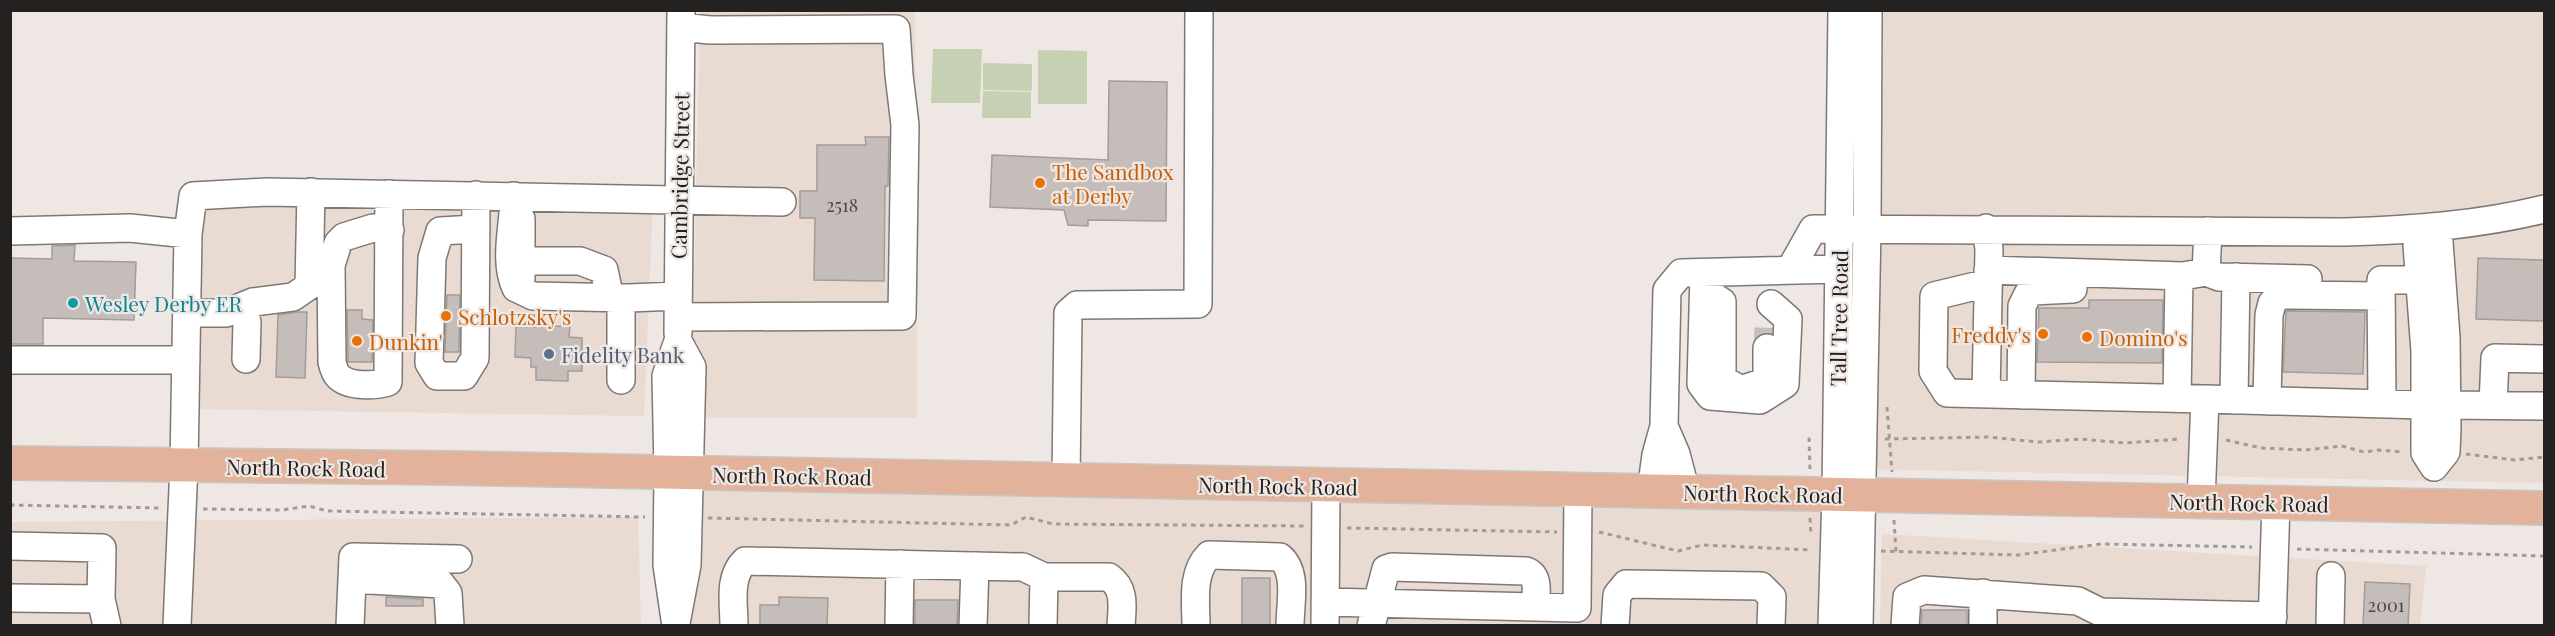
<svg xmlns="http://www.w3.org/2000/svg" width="2555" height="636" viewBox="0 0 2555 636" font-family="'Playfair Display',serif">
  <rect width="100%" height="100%" fill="#efe7e3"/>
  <!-- built -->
  <path fill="#e9dad2" d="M700,11H915L917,418H691Z
    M1873,11H2544V483L1861,469Z
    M193,196L653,198L644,416L185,409Z
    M668,472L1836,494L1837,625H670Z
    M638,517L641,625H11L10,522Z
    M1882,534L2426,566L2420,625L1880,626Z"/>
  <!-- park -->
  <path fill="#c5d1b2" d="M933,49H982L980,103H931Z
    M1038,50L1087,51V104H1038Z
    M983,63L1032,64V91L983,90Z
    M983,91L1031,92V118H982Z"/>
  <!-- building -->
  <path fill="#c4bdb9" stroke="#a39c98" stroke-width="1.5" d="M1109,81L1167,82L1166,221L1088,220V226L1068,225L1064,210L990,207L992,155L1108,160Z
    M865,137H889L888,186H885L884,281L814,280L815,218H800V191H817V145H866Z
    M75,245L74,261L136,262L134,320L43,318V344H10L11,258L52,259V246Z
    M2478,258L2544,260V321L2476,319Z
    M447,295H460L459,352H445Z
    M2089,300H2163L2162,363L2037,362L2039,308H2089Z
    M347,310H362V319L373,320L372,362H348Z
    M2286,311L2365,312L2363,374L2283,372Z
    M297,312H307L305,378L276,377L278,315Z
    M570,326L569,337L582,338V371H568V381L536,380V367H531V358L515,357L516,327Z
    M1242,578H1270V626H1242Z
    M2365,582L2410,584L2408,626H2363Z
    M386,597L423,599V606H386Z
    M779,597L828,598L827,626H760V605H779Z
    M915,600H958L957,626H915Z
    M1922,610H1967V626H1921Z"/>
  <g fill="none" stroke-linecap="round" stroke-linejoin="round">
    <!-- minor-tunnel -->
    <path stroke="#c6c0bc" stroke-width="27" stroke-dasharray="27 14" stroke-linecap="butt" d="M1767,348L1768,328"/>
    <defs>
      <path id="minor" d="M389,194L388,382C375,386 348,387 338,376C335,373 333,366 332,362L331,265L338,243L344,237L373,228L390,230
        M514,196C514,225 503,261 516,288L521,278V219L514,211
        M2424,228L2425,235L2439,242L2446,337L2447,428L2446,452L2434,467L2425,453V351L2417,245L2425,235
        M476,229L440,231L432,258L429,363L437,376H464L475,358L476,195
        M10,231L130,228L188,234
        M521,261H580L604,270L610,298
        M1790,270L1813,229L2345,232C2412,230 2479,225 2544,209
        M1988,270L2183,276L2206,272L2208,231
        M2206,272L2219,277L2308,279
        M1704,273L1701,384L1710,396L1760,400L1785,384L1788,319L1771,304
        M1988,283L1934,296L1933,371L1947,393L2205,399L2201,501
        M516,288L533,296L629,298L677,296
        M1704,290L1722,302V379L1741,390L1767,381V348
        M239,308H242L247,322L246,359
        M187,313H226L253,302L293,297L309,286L311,192
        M678,317L902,316L905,125L899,75L896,29L710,30L681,27
        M678,333L681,10
        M10,360H186
        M621,380V298
        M1986,394L1989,249L1986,228
        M2021,395L2022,306L2028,294L2033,291L2073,289
        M2177,398L2179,276
        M2205,399L2424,405
        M2234,400L2236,277
        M2267,401L2269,315L2272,303L2280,295L2381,296
        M2382,404L2381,280H2419
        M2448,405L2544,406
        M2493,405L2495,358L2544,359
        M1664,426L1676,454L1686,492
        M1066,480L1068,313L1077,305L1198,304L1199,10
        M1651,491L1656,455L1664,426L1667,290L1681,273L1839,269
        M10,546L102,548L101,599L107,626
        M1044,577H1109C1126,589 1122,607 1121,626
        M352,579L441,584L448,593L450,626
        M1983,593V626
        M10,598L101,599
        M1325,602L1577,608L1578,490
        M177,626L184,465L188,234L193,196L267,192L782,202
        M350,626L353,557L458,559
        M676,626L667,565L668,472L666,376L678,341L692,367L687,565L676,623
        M734,626C734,604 728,577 745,561L1023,567L1044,577L1043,626
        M899,626L900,564
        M973,626L975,566
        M1196,626C1196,602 1191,573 1209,555L1280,557C1298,572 1290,603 1290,626
        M1325,626L1326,486
        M1371,626L1386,569L1392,567L1526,571C1540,576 1536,595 1535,607
        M1615,626L1617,595L1626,584L1761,586L1772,597L1771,626
        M1832,626L1836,494L1842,10
        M1859,626L1867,229L1868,10
        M1905,626L1907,597L1924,590L2078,601L2100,612L2273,616
        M2272,626L2276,503
        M2330,626L2331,576"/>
      <path id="major" d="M10,463L451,468L2544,508"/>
    </defs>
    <!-- minor casing -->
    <use href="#minor" stroke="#7e7874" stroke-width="30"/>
    <!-- major casing -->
    <use href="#major" stroke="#c6c6c5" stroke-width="36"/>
    <!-- path -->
    <path stroke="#a19b98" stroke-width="3" stroke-dasharray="4.5 4.5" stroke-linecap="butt" d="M1887,407L1892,472
      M1885,439L1988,437L2038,442L2081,439L2125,443L2180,439
      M2226,440L2261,448L2306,450L2342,446L2364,452L2379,450L2402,452
      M2466,454L2515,460L2544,457
      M1810,469L1809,439L1815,440
      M10,505L160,508
      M203,509L282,510L309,506L327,511L645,517
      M708,518L1011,525L1026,517L1053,524L1305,526
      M1810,518L1811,535
      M1894,520L1896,552
      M1347,528L1557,532
      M1599,532L1678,551L1702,545L1812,550
      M2297,549L2544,556
      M1881,551L2018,555L2101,544L2252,547"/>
    <!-- minor -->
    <use href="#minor" stroke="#fff" stroke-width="27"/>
    <!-- major -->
    <use href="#major" stroke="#e3b29a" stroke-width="33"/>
  </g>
  <!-- markers -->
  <g fill="#e8710a" stroke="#efe7e3" stroke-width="2">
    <circle cx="1040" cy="183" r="6"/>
    <circle cx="446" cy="316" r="6"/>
    <circle cx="2043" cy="334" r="6"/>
    <circle cx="2087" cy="337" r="6"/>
    <circle cx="357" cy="341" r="6"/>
  </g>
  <circle fill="#0f9aa8" stroke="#efe7e3" stroke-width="2" cx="73" cy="303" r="6"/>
  <circle fill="#5c6f8a" stroke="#efe7e3" stroke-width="2" cx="549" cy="354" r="6"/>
  <g text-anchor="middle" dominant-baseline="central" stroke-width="4.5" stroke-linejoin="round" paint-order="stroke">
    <!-- number labels -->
    <g font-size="18" fill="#4c4946">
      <text x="842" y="205">2518</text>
      <text x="2386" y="605">2001</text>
    </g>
    <!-- food labels -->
    <g font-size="21" fill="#c56008" stroke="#efe7e3" text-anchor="start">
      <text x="1052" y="171">The Sandbox<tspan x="1052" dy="24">at Derby</tspan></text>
      <text x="458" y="316">Schlotzsky's</text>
      <text x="2031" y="334" text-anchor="end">Freddy's</text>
      <text x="2099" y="337">Domino's</text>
      <text x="369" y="341">Dunkin'</text>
    </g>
    <!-- street labels -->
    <g font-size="21" fill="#242220" stroke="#efe7e3">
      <text transform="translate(679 176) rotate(-89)">Cambridge Street</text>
      <text transform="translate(1838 318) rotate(-89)">Tall Tree Road</text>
      <text transform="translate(306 467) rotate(1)">North Rock Road</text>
      <text transform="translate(792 475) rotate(1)">North Rock Road</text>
      <text transform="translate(1278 485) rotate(1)">North Rock Road</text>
      <text transform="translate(1763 493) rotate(1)">North Rock Road</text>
      <text transform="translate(2249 502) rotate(1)">North Rock Road</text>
    </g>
    <!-- culture labels -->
    <g font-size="21" fill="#0d838f" stroke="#efe7e3" text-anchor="start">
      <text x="85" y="303">Wesley Derby ER</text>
    </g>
    <!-- service labels -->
    <g font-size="21" fill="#4e5e75" stroke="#efe7e3" text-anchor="start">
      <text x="561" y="354">Fidelity Bank</text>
    </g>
  </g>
  <!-- border -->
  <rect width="2555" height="636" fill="none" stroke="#242220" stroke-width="24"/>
</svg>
